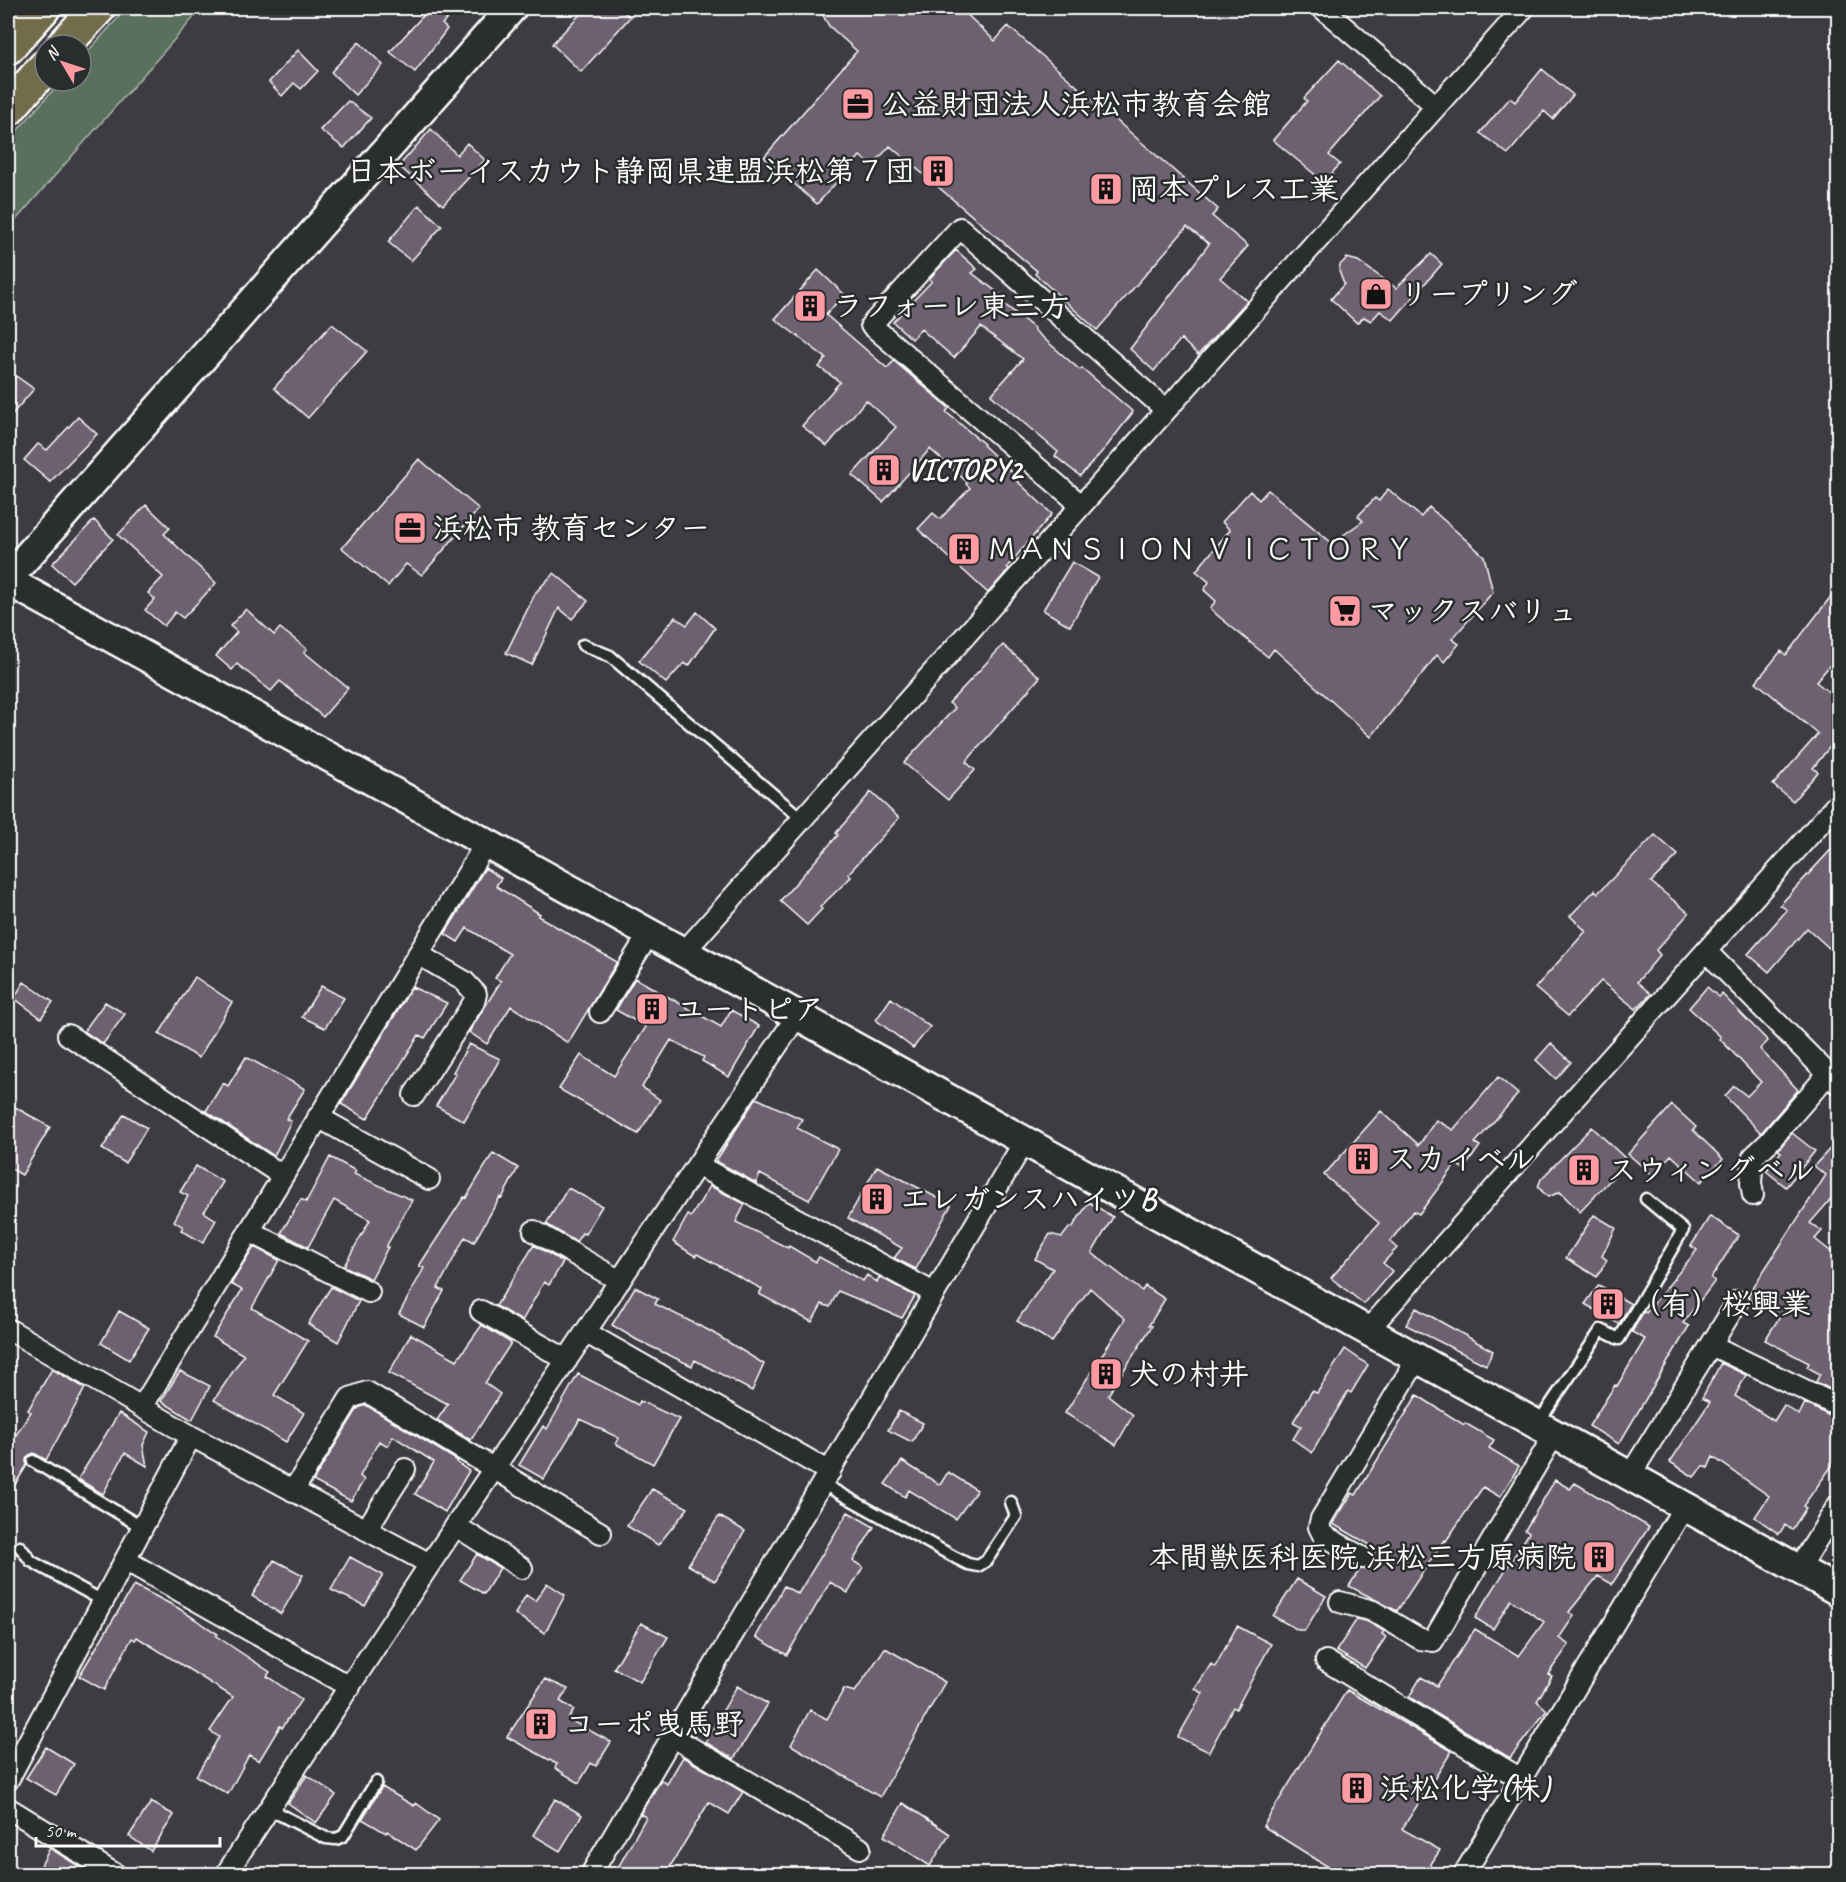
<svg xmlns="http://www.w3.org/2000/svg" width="1846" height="1882" viewBox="0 0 1846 1882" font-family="Caveat,'Klee One',sans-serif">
  <rect width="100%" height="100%" fill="#3e3c42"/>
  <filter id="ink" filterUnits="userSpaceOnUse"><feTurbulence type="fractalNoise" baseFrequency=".0167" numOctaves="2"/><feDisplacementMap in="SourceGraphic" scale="12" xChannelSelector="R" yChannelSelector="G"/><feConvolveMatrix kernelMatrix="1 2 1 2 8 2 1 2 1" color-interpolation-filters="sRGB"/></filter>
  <g filter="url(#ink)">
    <!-- green -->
    <path fill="#58705c" stroke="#acb8ae" stroke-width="1.5" d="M127,8H202L8,229V141L61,81H81V59Z"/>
    <!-- building -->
    <path fill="#6d606f" stroke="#fff" stroke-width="1.5" d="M430,8H438L449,17L442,24L447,29L415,72L390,52Z
      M586,8H619L630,17L581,72L552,44Z
      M819,8H960L995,41L1008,26L1218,209L1212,216L1248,246L1220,278L1247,301L1198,355L1181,339L1154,371L1130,349L1209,244L1187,227L1097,330L1035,274L1037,271L890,146L872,166L860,156L817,204L764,157L857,51L829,26Z
      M359,42L383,65L355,95L331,72Z
      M298,50L318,71L301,89L294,83L282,96L269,82Z
      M1339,60L1380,96L1329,155L1340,164L1324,182L1273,140L1307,101L1304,98Z
      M1542,69L1573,95L1553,119L1544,111L1508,154L1480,133L1510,98L1515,102Z
      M348,101L371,118L344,148L320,130Z
      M431,129L457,155L467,143L485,160L443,205L399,166Z
      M419,205L442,226L411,261L388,242Z
      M956,250L977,269L972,273L1006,299L1003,303L1035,329L1034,330L1080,370L1082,368L1133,412L1107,446L1080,476L1055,456L1058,452L991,395L1023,359L981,327L954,358L921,329L912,339L893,322L932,281L929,279Z
      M1431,254L1442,264L1393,320L1380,311L1371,321L1364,317L1357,323L1331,299L1344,284L1339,271L1340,265L1347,258L1358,261L1396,288Z
      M818,270L844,294L826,315L887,368L894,361L949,408L946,412L984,444L983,445L1016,476L1014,478L1052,514L1007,567L1009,569L988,593L918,529L933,513L940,519L970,488L966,484L967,482L930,449L883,502L852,475L896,427L866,400L827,446L802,426L840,382L819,367L826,358L775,319Z
      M332,324L367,351L308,418L274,388Z
      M16,376L34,389L8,419V386Z
      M78,417L97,434L50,482L24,460L38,444L47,450Z
      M419,459L479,509L422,575L406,564L388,586L342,548Z
      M1388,489L1421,517L1429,507L1484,556L1493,592L1452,639L1459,644L1444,662L1437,655L1371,737L1274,649L1268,657L1217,615L1210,608L1216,601L1204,590L1209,582L1196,571L1230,530L1222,522L1250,491L1259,500L1268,490L1332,543L1363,521L1358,516L1375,498L1379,501Z
      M146,505L170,528L164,534L216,583L183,618L175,612L164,626L145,610L155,599L148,593L163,577L118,535Z
      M94,520L113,539L72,582L52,564Z
      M1072,562L1098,577L1070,626L1043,610Z
      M554,573L588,601L572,619L559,608L532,665L506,653L536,592Z
      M1839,586V654L1816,682L1839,700V749L1832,744L1813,768L1818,772L1793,801L1773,785L1818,734L1756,682L1781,651L1786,655Z
      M246,609L274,635L280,628L307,649L304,652L348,688L323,717L280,681L271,691L237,664L232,670L216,656L237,632L230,626Z
      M697,612L715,628L689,666L684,663L666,683L639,661L675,617L687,625Z
      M1003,645L1040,677L966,762L975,770L948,800L904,763L955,708L949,703Z
      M871,792L899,818L848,874L851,877L820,907L822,909L807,925L780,901L838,835L836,833Z
      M1655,835L1678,855L1651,882L1689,913L1656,950L1660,955L1637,982L1651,994L1636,1009L1601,981L1568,1016L1535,988L1586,931L1570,916L1595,890L1598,893Z
      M1839,841V938L1829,948L1807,928L1769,972L1748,954L1787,910L1780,905Z
      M485,868L501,878L496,886L540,914L538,916L617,962L568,1043L511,1006L487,1044L469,1032L501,981L495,978L510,954L467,928L458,942L445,934Z
      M195,977L232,1002L199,1058L159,1034Z
      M635,978L721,1027L731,1010L759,1026L729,1077L702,1061L704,1057L671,1040L642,1087L660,1100L638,1134L559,1089L581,1055L614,1076L646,1027L616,1010Z
      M24,982L53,1002L41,1018L14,998Z
      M321,986L344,998L325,1028L302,1017Z
      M412,987L447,1003L425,1038L419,1035L367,1119L341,1104Z
      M1707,987L1719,997L1722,994L1768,1041L1760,1049L1798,1090L1761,1133L1725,1096L1734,1086L1747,1096L1761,1082L1720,1039L1721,1037L1689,1008Z
      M891,998L930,1027L913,1048L876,1020Z
      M105,1002L125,1014L103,1044L84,1031Z
      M1551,1043L1571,1062L1556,1079L1536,1060Z
      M469,1044L500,1059L464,1121L436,1106L456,1073L453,1072Z
      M246,1057L305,1089L286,1119L291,1121L274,1156L206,1111L223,1083L228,1086Z
      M1498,1077L1518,1094L1475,1143L1480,1146L1464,1169L1456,1164L1419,1214L1413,1211L1390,1242L1397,1248L1383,1263L1392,1271L1364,1304L1331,1278L1379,1223L1324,1175L1381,1111L1419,1145L1436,1120L1453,1130Z
      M756,1098L802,1119L797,1128L838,1149L809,1200L760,1174L756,1183L716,1161Z
      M8,1103L50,1127L22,1175L8,1167Z
      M1672,1105L1696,1127L1693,1130L1723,1159L1701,1182L1671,1155L1652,1175L1628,1154Z
      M124,1114L147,1128L125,1163L102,1149Z
      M1592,1127L1628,1161L1580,1212L1560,1192L1548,1197L1538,1187L1541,1179Z
      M1792,1133L1815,1151L1786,1187L1766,1171L1781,1152L1778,1150Z
      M1839,1139V1190L1810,1223L1822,1231L1815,1239L1839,1258V1386L1836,1392L1816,1382L1820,1374L1807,1367L1809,1363L1765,1340L1779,1318L1750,1301L1748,1295L1826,1175L1814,1166Z
      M493,1153L518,1168L502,1198L500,1197L474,1242L465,1237L438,1288L444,1291L424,1327L399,1314L424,1268L419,1266L464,1197L466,1198Z
      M330,1157L356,1171L354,1174L412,1200L386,1247H388L371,1279L344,1266L370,1220L334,1200L308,1247L281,1233L301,1199L306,1202Z
      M196,1166L223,1182L204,1212L216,1220L203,1243L181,1230L183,1227L174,1221L188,1196L180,1192Z
      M877,1166L951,1205L916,1269L894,1258L902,1248L848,1218Z
      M710,1186L745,1204L736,1222L788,1248L789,1246L816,1262L819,1257L863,1281L867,1275L877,1282L880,1277L915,1296L902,1318L838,1291L830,1307L822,1304L812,1322L759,1294L762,1289L697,1254L695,1256L673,1242L688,1215L691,1217Z
      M568,1188L602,1206L585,1234L582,1233L576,1242L546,1224Z
      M1089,1202L1113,1217L1092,1253L1142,1291L1145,1286L1165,1299L1149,1325L1152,1326L1108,1395L1133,1415L1116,1445L1065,1413L1125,1319L1090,1288L1052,1342L1017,1321L1053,1269L1035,1259L1050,1234L1062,1237L1070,1227L1072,1228Z
      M1594,1215L1616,1228L1602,1256L1607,1260L1597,1277L1566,1258Z
      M1710,1216L1739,1235L1711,1278L1715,1281L1683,1323L1689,1326L1619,1444L1589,1426L1615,1385L1617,1386L1645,1339L1632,1332L1644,1311L1646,1313L1697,1250L1691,1246Z
      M534,1245L563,1262L549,1285L544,1282L522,1321L496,1306Z
      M254,1247L279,1260L252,1308L308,1341L274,1395L304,1413L286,1442L214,1400L244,1355L213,1337L242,1290L231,1284Z
      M1599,1285L1631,1304L1619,1324L1585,1304Z
      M331,1287L359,1301L338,1342L308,1324Z
      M635,1287L658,1299L655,1304L710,1331L764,1364L752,1391L695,1360L692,1366L637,1340L612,1325Z
      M1416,1308L1493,1351L1486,1365L1406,1325Z
      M119,1311L149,1328L129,1360L101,1343Z
      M482,1325L511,1343L485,1383L500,1394L471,1440L437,1420L448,1404L389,1373L411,1334L457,1360Z
      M1345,1349L1368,1365L1351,1393L1348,1391L1312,1453L1293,1439L1301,1426L1293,1422L1312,1391L1317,1393Z
      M1721,1363L1746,1375L1735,1396L1774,1421L1784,1405L1799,1415L1805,1403L1839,1421V1456L1803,1506L1806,1508L1792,1530L1785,1525L1779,1534L1755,1517L1769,1496L1713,1457L1708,1468L1703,1466L1694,1477L1670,1462L1710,1402L1702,1398Z
      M52,1369L85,1388L46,1460L34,1453L29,1455L26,1460L27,1465L8,1496V1447L31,1412L28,1410Z
      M180,1371L210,1386L192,1420L161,1401Z
      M578,1374L638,1405L640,1401L679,1419L653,1464L616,1444L619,1438L580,1419L544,1479L519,1465L543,1426L547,1429Z
      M1417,1395L1464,1425L1465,1423L1494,1440L1489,1448L1519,1466L1500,1497L1483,1487L1446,1541L1444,1540L1397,1611L1349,1586L1360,1569H1368L1373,1564L1375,1559L1372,1550L1374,1547L1333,1524L1352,1493L1356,1495Z
      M366,1405L458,1461L456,1462L469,1471L445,1512L415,1494L434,1462L393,1436L388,1446L379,1441L360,1476L364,1480L351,1501L313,1481L358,1408Z
      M899,1411L923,1423L912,1442L888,1430Z
      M119,1413L149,1432L143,1445L147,1466L125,1453L103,1494L78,1479Z
      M902,1461L940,1485L948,1472L977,1490L956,1519L909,1490L905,1497L885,1484Z
      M1555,1480L1570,1489L1575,1483L1649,1527L1612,1584L1598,1576L1569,1612L1574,1616L1559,1638L1569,1645L1548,1674L1552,1676L1537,1701L1547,1710L1510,1758L1409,1697L1421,1677L1437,1686L1475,1629L1519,1656L1544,1622L1511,1600L1493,1629L1475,1618L1529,1533L1525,1530Z
      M652,1489L688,1508L658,1545L627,1526Z
      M848,1512L874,1527L853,1561L863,1567L848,1593L830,1582L787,1655L756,1637L784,1586L798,1594Z
      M719,1516L745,1531L715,1581L688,1565Z
      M477,1554L500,1568L484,1594L460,1580Z
      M350,1557L383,1575L365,1606L331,1590Z
      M274,1560L303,1575L281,1614L252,1596Z
      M1297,1579L1326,1596L1305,1630H1298L1273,1616Z
      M547,1583L565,1595L545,1633L515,1614L526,1595L535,1601Z
      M134,1585L178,1608L218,1634L216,1636L270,1672L267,1676L301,1700L282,1728L280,1726L259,1761L249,1755L228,1794L196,1776L219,1737L210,1731L233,1697L137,1637L135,1640L132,1638L104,1690L79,1676Z
      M1357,1619L1368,1622L1384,1631L1382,1634L1386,1637L1365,1668L1336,1651Z
      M641,1623L668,1637L640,1682L614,1668Z
      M1237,1626L1271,1644L1236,1709L1233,1707L1209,1752L1178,1737L1203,1693L1195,1689L1211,1664L1215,1667Z
      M885,1648L945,1682L880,1797L791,1745L810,1710L827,1719L844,1689L855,1692Z
      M545,1679L568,1689L560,1701L574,1710L568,1719L611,1742L596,1766L591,1763L579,1783L555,1768L557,1764L507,1737Z
      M737,1686L768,1704L734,1759L705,1742Z
      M1347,1690L1452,1751L1402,1829L1440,1850L1424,1875H1341L1263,1826Z
      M46,1747L74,1764L56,1795L26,1778Z
      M683,1757L743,1792L729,1814L709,1802L665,1875H614L646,1817L640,1814L661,1780L667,1784Z
      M307,1775L336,1795L316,1823L288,1803Z
      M382,1787L414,1806L416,1803L439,1820L416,1850L387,1831L386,1833L362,1819Z
      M555,1799L582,1815L560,1851L533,1835Z
      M151,1802L174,1815L151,1851L129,1836Z
      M903,1803L950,1834L930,1866L884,1836Z
      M50,1848L51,1849L93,1875H36Z"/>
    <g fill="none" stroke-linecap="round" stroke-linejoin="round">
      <defs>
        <path id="lane" d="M583,645L610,656L802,819
          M1538,1423L1601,1330L1619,1339L1683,1230L1646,1199
          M33,1461L143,1528
          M823,1484L956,1558L968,1564L978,1566L986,1561L1016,1516L1011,1502
          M20,1547L31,1561L103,1601
          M269,1809L326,1838L336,1839L343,1836L376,1782"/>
        <path id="street" d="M1322,8L1436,106
          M1081,505L871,325L960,228L1166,410
          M1706,951L1838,1084
          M684,952L1524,8
          M600,1012L649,934
          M68,1035L283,1176
          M414,1095L474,1002L476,994L464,981L418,954
          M318,1117L429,1179
          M697,1165L934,1293
          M1753,1195L1751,1183L1753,1157L1769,1142L1828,1074
          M249,1231L369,1292
          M534,1231L620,1281
          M481,1311L567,1360
          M8,1329L191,1436L430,1564
          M1367,1331L1838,803
          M585,1332L830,1472
          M1711,1345L1838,1406
          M142,1407L486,843
          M1629,1477L1738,1301
          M293,1491L350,1398L367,1392L601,1533
          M456,1526L522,1568
          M366,1530L405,1469
          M1363,1558L1323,1535L1319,1527L1321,1519L1417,1359
          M125,1560L350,1687
          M1799,1569L1838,1505
          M1340,1602L1373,1611L1420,1639L1433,1641L1554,1435
          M1326,1661L1521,1779
          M673,1737L860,1848
          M8,1780L191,1436
          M8,1808L115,1874
          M226,1874L430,1564L797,1016
          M591,1874L1024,1142
          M1464,1874L1684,1507"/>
        <path id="secondary" d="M8,578L512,8
          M8,581L486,843L1838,1591"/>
        <path id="highway" d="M64,45L98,8
          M8,47L43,8
          M8,109L45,67"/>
      </defs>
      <!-- lane casing -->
      <use href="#lane" stroke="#fff" stroke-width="15"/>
      <!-- street casing -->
      <use href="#street" stroke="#fff" stroke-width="24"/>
      <!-- secondary casing -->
      <use href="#secondary" stroke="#fff" stroke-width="33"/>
      <!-- highway casing -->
      <use href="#highway" stroke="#fff" stroke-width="38"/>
      <!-- lane -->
      <use href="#lane" stroke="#2a2d2e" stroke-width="10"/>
      <!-- street -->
      <use href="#street" stroke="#2a2d2e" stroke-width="20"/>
      <!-- secondary -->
      <use href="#secondary" stroke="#2a2d2e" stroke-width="28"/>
      <!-- highway -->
      <use href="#highway" stroke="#726c4b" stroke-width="33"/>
    </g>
  </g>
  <!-- icons -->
  <defs>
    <symbol id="office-square" viewBox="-11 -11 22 22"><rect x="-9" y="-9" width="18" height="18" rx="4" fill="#ff9aa2" stroke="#2a2d2e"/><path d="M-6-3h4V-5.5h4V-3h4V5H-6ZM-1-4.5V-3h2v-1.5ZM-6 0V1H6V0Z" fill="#111"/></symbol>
    <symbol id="building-square" viewBox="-11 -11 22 22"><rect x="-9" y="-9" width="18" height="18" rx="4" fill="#ff9aa2" stroke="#2a2d2e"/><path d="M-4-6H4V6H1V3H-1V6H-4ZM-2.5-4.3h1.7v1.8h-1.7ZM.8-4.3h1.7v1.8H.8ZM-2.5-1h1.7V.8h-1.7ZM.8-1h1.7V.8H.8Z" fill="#111"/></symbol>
    <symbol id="shop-square" viewBox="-11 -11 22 22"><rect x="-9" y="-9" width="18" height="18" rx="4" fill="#ff9aa2" stroke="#2a2d2e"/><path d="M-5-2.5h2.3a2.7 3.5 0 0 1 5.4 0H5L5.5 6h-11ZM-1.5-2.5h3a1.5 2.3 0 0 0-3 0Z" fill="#111"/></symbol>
    <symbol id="supermarket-square" viewBox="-11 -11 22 22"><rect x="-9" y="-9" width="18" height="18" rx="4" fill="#ff9aa2" stroke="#2a2d2e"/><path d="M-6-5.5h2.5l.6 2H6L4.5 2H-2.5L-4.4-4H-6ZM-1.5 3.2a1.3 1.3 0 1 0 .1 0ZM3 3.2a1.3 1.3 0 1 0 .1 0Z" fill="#111"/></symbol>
  </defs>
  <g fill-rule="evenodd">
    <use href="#office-square" x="839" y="85" width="38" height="38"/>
    <use href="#building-square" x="919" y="152" width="38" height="38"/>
    <use href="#building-square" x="1087" y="170" width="38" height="38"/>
    <use href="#shop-square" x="1357" y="275" width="38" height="38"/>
    <use href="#building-square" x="791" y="287" width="38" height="38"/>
    <use href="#building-square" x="865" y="451" width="38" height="38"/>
    <use href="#office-square" x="391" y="509" width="38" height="38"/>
    <use href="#building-square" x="945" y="530" width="38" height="38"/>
    <use href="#supermarket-square" x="1326" y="592" width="38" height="38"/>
    <use href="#building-square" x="633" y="990" width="38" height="38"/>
    <use href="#building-square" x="1344" y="1140" width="38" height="38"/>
    <use href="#building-square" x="1565" y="1151" width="38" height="38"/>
    <use href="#building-square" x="858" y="1180" width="38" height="38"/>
    <use href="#building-square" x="1589" y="1285" width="38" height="38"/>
    <use href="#building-square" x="1087" y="1355" width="38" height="38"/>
    <use href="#building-square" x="1580" y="1538" width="38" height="38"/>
    <use href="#building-square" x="522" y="1705" width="38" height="38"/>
    <use href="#building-square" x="1338" y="1769" width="38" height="38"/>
  </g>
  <g text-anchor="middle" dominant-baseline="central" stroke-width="5" stroke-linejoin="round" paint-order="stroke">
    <!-- poi labels -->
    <g font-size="30" font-weight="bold" fill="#fff" stroke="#2a2d2e" text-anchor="start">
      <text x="881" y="104">公益財団法人浜松市教育会館</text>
      <text x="915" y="171" text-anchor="end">日本ボーイスカウト静岡県連盟浜松第７団</text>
      <text x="1129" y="189">岡本プレス工業</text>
      <text x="1399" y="294">リープリング</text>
      <text x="833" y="306">ラフォーレ東三方</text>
      <text x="907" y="470">VICTORY2</text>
      <text x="433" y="528">浜松市 教育センター</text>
      <text x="987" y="549">ＭＡＮＳＩＯＮ ＶＩＣＴＯＲＹ</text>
      <text x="1368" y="611">マックスバリュ</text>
      <text x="675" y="1009">ユートピア</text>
      <text x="1386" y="1159">スカイベル</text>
      <text x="1607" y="1170">スウィングベル</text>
      <text x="900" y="1199">エレガンスハイツB</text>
      <text x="1631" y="1304">（有）桜興業</text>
      <text x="1129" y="1374">犬の村井</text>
      <text x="1576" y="1557" text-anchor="end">本間獣医科医院 浜松三方原病院</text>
      <text x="564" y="1724">コーポ曳馬野</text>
      <text x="1380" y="1788">浜松化学(株)</text>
    </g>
  </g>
  <!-- margin -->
  <rect width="1846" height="1882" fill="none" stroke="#2a2d2e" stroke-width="30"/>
  <rect x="15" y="15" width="1816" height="1852" fill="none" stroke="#fff" stroke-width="2" filter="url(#ink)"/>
  <!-- north arrow -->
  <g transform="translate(63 63) rotate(309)"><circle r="28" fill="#2a2d2e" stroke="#7f8182" stroke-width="1.5"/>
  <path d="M0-4.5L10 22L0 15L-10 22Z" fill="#ff9aa2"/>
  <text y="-9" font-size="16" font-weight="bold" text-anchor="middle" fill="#ffffff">N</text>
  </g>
  <!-- scale -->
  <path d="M36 1837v9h184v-9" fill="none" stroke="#ffffff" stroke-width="3"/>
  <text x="45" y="1837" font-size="18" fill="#ffffff" stroke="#2a2d2e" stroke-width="4.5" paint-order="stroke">50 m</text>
</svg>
